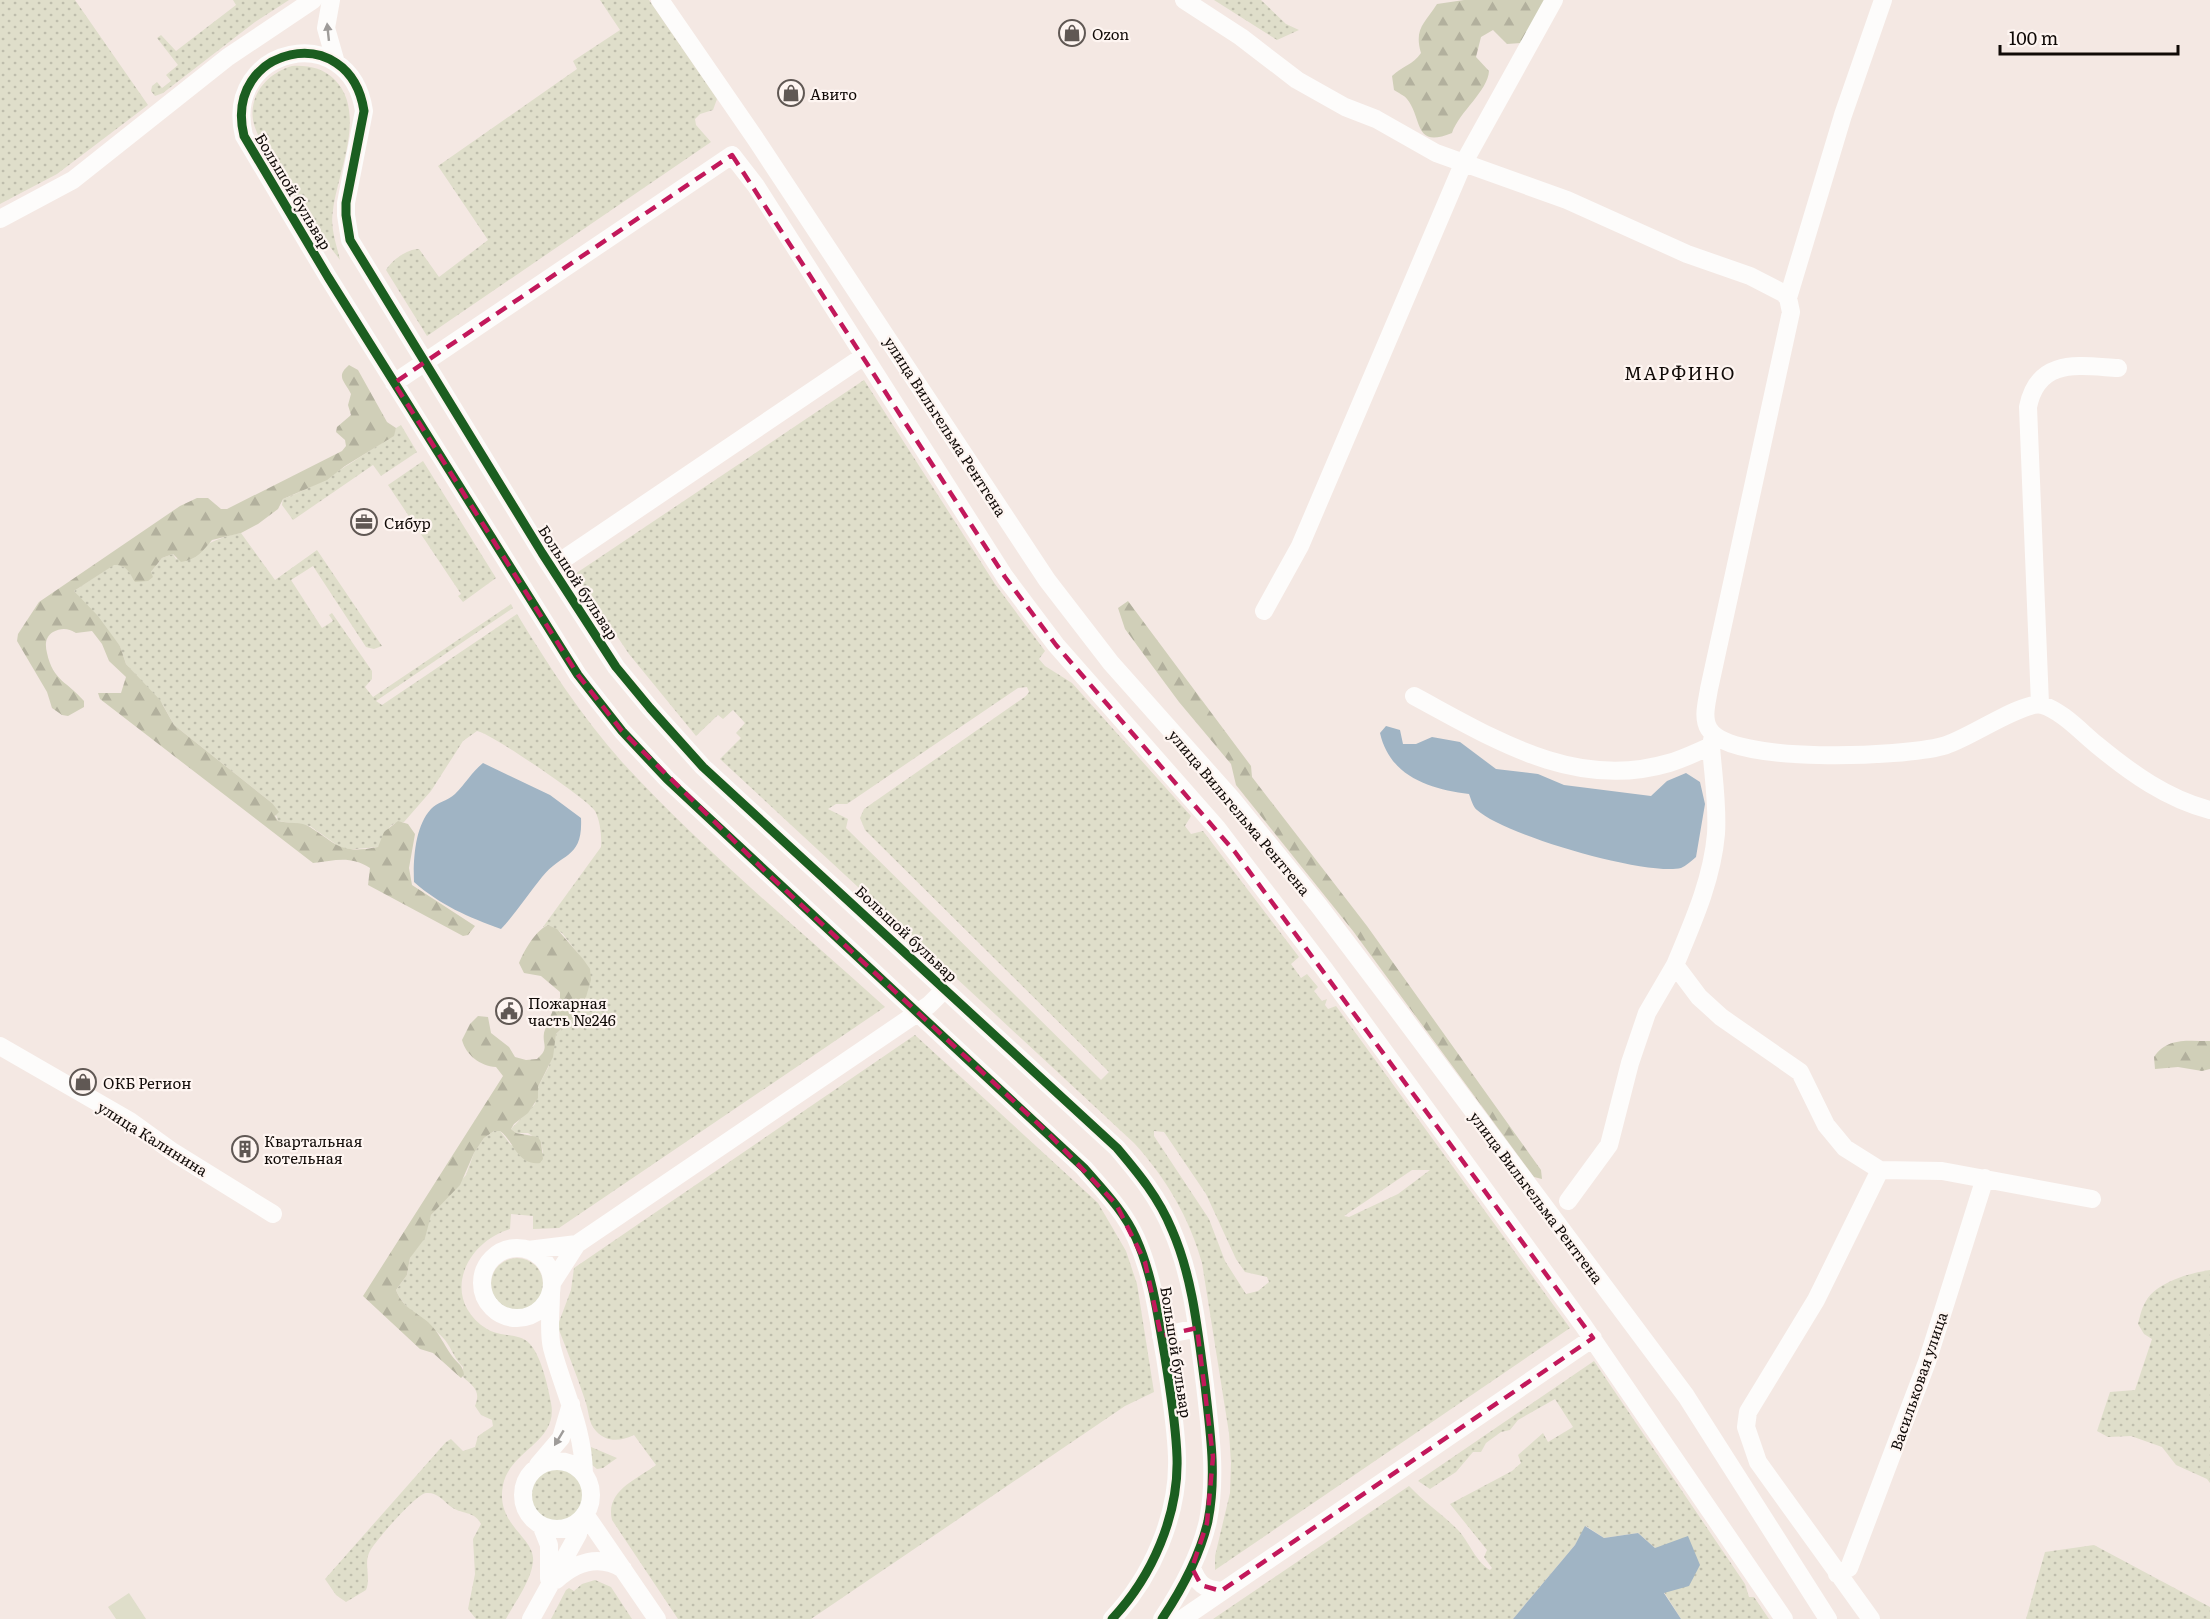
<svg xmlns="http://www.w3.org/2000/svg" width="2210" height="1619" viewBox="0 0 2210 1619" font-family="Literata,serif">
  <defs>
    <pattern id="grass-dots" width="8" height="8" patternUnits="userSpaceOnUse" patternTransform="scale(1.5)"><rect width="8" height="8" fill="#dfdeca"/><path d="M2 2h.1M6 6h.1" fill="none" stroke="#bebdac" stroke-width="1.8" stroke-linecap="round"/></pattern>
    <pattern id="forest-firs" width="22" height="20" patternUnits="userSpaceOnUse" patternTransform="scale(1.5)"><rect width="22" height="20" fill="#d0cfb8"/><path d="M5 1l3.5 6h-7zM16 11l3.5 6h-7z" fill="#b2b09d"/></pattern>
  </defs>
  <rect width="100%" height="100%" fill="#f4e8e3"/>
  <!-- grass -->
  <path fill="url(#grass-dots)" fill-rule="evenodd" d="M0,0H75L148,105L57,174L0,204Z
    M233,0H289L255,22L163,93L155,96L151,91L152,86L157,82L162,88L171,81L166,75L178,65L157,38L161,35L176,51L236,5Z
    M600,0H649L717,99L713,110L700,114L695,119L696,125L711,142L427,336L386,270C392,260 407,249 419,249L439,277L488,240L438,166L577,69L573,61L620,30Z
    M1214,0H1261L1286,24L1299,30L1277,40Z
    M292,66C308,65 323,68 335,80C367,113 338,171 333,210C330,227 336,243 340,260C320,233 258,150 253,120C249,94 268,73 292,66Z
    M864,380L995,584L1045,651L1039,659L1045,666L1072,683L1191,816L1185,826L1191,834L1203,831L1299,957L1291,964L1301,978L1307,974L1318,987L1314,991L1322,1001L1327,999L1325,1005L1328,1009L1336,1006L1570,1328L1215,1570V1556L1230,1493L1231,1463L1229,1433L1202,1263C1189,1217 1166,1178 1134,1143L720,759L741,738L736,733L745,723L733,710L723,719L718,715L696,736L629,654L575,574ZM1027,687L1029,692L1026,696L864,809L860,818L865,830L1109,1072L1101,1080L846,828L848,819L828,809L836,804H847L1018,688ZM1154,1131L1164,1132L1206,1194L1236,1259L1245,1272L1267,1277L1269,1282L1258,1291L1246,1294L1225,1261L1209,1219L1154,1136ZM1412,1170H1430L1398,1194L1349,1217L1344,1216Z
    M401,425L417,452L381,476L373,465L293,520L282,505L283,499C323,484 357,458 393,436L396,428Z
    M423,461L496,578L463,602L458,596L461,594L388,485Z
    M241,533L275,580L317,550L382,646L374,649L366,647L313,566L291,580L322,628L333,621L329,615L332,613L372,671V679L365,687L373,697L511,604L513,608L376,701L382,705L517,614C548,665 582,717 622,762C703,850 796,927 885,1007L559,1228L533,1229V1216L511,1214L510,1229C464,1243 440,1299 487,1329C499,1337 520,1333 529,1343C541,1355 548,1386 551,1403C559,1442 510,1450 503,1485C495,1526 536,1537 533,1562C531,1581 515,1602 506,1619H476L468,1609L475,1574L473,1539L481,1524C474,1510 461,1515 450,1506C443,1500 437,1492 426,1493C417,1493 373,1543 369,1553C364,1565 371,1578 366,1590L346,1602L336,1595L325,1579L446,1442L451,1439L463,1451L475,1447L478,1436L493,1426L492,1420L481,1415L475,1406C481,1391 474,1387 463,1377V1367C454,1358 452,1349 445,1340C430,1322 405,1313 396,1290L407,1275L410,1258L431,1215L466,1175L474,1153L484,1138L494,1131H500L511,1145L543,1153L541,1142L528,1133H516L511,1129L535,1104L538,1087L549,1066L556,1034L570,1022L586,997L583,960L562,933L548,925L543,927L601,847C602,837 600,820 595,811C589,800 489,732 477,731L463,741L431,791L404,822C386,821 386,837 378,847L344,850L310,826L278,821L272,803L174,725L163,705L126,664L120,646L74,591L113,565H120L131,571L132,577L151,572L162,558L173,554L176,559C199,549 217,537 241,533Z
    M915,1035L1098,1203L1126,1251L1137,1284L1154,1392L1125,1406L811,1619H678L612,1520C605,1491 636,1480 656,1465L634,1435C621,1441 607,1443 596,1431C588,1423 589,1410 585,1400C577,1376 568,1353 559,1330V1322L571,1290L574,1268Z
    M491 1284a26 26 0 1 1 52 0a26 26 0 1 1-52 0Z
    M2210,1270V1483L2207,1479L2176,1465L2162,1447L2131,1436L2108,1437L2097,1431L2110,1392L2135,1390L2152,1339L2144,1334L2138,1324C2140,1316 2142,1307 2146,1301C2157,1282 2190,1273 2210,1270Z
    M1594,1361L1745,1584L1749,1597H1754L1769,1619H1681L1664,1592L1655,1548L1638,1533L1604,1538L1586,1526L1575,1545L1513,1619H1213L1409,1486C1424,1502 1442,1514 1458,1530C1470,1543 1475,1561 1490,1570L1492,1568L1484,1557L1487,1550L1450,1504L1512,1471L1521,1463L1518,1455L1543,1433L1548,1442L1573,1427L1555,1399L1518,1420L1510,1430L1501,1432L1486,1443L1481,1452H1473L1456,1472L1430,1489L1418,1481Z
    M591,1447L617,1458L603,1468L597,1469L592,1465Z
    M531 1495a26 26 0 1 1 52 0a26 26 0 1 1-52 0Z
    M2094,1545L2210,1607V1619H2026L2045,1552Z
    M595,1580L611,1587L632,1619H551L566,1590L569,1588L574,1591L582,1584Z"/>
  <!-- forest -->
  <path fill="url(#forest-firs)" d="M1464,0H1545L1521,43L1507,44L1493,30L1481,37L1476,57L1489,71C1488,91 1459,112 1452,133C1413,149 1423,119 1407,99C1404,95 1398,93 1394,90L1392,76C1402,66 1413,65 1421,53C1414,29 1424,24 1437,4Z
    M349,365L358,370L387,422L396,428L394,436L345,466L327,480L283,499L278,509L258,524L241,533L212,540C202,552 197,559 181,562L173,554L162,558L151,572L153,577L148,581L135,582C129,572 127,565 114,565L74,591L98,616L120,646L126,664L160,700L174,725L272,803L279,812L275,816L278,821C287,824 302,821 310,827C339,846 341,854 378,847L384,832L398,821L408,824L415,834L409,868L412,885L475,926L468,935L463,936L368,885L370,868C349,855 335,861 313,863L100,699L98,693H121L126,677L109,661L102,644L92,631L76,633C68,628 61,628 53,632C45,637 45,645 47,653C53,681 68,682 84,701V707L68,716L62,715L52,708L47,692L17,641L18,634L39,602L180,506L197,498H208L221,509H227L342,451L346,446L345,440L336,432L337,427L351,415L348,405L351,394C345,381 335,377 349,365Z
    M1128,601L1251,766L1252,777L1367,926L1541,1170L1542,1179L1534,1177L1353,931L1236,785L1231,764L1179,702L1125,629L1118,608Z
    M548,925L557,929L583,959L590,969L591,980L586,997L574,1017L556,1034L553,1057L538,1087V1098L528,1113L514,1124L511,1129L516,1133L538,1137L541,1142L543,1159L540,1163C517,1166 514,1141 500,1131H494L484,1138L474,1153L460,1185L431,1215L425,1238L410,1258L407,1275L396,1290C403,1308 415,1311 428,1322C439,1332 444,1345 452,1356C458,1364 463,1365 464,1375L461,1378L433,1353L420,1349L363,1296L503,1076L496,1067C480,1066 466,1055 462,1040L470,1024L478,1016L488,1017L491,1033L509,1047L515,1057L526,1060L537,1059C550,1048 542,1045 544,1033C545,1028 554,1009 556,1002L560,998V992L541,976L524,973L519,963C524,951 535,931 548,925Z
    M2210,1041V1069L2202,1071L2178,1067L2155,1069L2154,1057C2167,1037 2188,1041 2210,1041Z"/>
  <!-- pitch -->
  <path fill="#dfdeca" d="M129,1593L146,1619H116L108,1607Z"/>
  <!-- water -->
  <path fill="#a0b4c4" d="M1386,726L1400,730L1403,744H1416L1432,737L1460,742L1496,769L1538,774L1564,785L1651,796L1667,781L1686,773L1700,782L1705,804L1696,857C1691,861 1686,866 1681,868C1646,876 1504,835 1477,810C1473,807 1471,799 1469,794C1430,789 1390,777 1380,733Z
    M483,763L550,795L581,818C583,859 562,852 542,877C528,894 517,912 501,929C468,917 440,905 414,882C413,860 415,826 431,809C437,802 448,801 455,794C466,783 471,773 483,763Z
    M1585,1526L1604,1538L1638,1533L1655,1548L1688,1536L1700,1565L1689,1586L1664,1593L1681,1619H1513L1575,1545Z"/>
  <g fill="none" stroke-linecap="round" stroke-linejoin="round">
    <!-- minor -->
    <path stroke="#fdfcfb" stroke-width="18" d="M331,0L326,28L336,63
      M660,0L757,141L1047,580L1111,663L1232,799L1319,906L1403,1017L1686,1396L1828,1619
      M1184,0L1241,37L1297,80L1345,107L1376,119L1436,153L1567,200L1687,254L1750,276L1783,293L1788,298L1791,312L1709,689C1707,702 1702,718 1709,729C1730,765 1904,757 1943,746C1967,740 2023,700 2042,705C2062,711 2081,732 2097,745C2131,773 2167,799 2210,810
      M0,219L73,180L228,57L313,0
      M1788,298L1843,115L1883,0
      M394,383L732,155L756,186L1005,577L1056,645L1217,828L1325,970L1583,1325L1784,1619
      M552,567L864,356
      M1264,611L1300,546L1463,164L1554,0
      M1414,696C1494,739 1575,791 1669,763C1683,759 1697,752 1711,746
      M2040,704L2028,407C2038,357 2079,366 2118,368
      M1713,735L1711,746C1713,775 1718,805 1716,834C1712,880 1693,922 1675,965L1699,997L1721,1017L1800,1072L1826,1125L1845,1148L1880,1170L1942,1171L2092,1199
      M0,1046L130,1121L173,1152L273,1214
      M1568,1201L1609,1145L1630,1063L1647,1013L1675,965
      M482 1283a35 35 0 1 1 70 0a35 35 0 1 1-70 0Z
      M528,1250L577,1244
      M552,1283L577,1244L929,1005L945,989
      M551,1292C551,1309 548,1331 552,1348C564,1393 583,1426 584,1474
      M1161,1336L1197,1328
      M523 1495a34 34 0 1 1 68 0a34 34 0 1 1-68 0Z
      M538,1465L561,1438L571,1404
      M585,1514L657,1619
      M541,1525L549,1545V1579
      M1192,1568C1198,1584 1204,1589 1221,1591
      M1837,1574L1849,1568L1927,1362L1985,1178
      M556,1580C576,1562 599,1554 623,1569
      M531,1619L578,1534L581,1519
      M1112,1619C1152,1577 1179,1515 1177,1457C1176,1424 1170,1390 1165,1357C1158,1317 1153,1276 1136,1238C1124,1211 1103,1190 1084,1168L667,779L622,731L578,675L328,277L244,136C222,46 350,18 364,111L346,203V215L350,240L542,553L616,667L650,708L703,767L1117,1148C1139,1174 1159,1198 1172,1230C1193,1278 1198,1333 1205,1385C1210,1431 1217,1475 1208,1521C1200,1556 1182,1589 1162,1619
      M1182,1619L1593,1338
      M1871,1619L1758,1462L1746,1427L1748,1412L1816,1300L1880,1170"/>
    <defs>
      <path id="cycleway" d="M1112,1619C1152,1577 1179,1515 1177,1457C1176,1424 1170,1390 1165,1357C1158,1317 1153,1276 1136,1238C1124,1211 1103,1190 1084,1168L667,779L622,731L578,675L328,277L244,136C222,46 350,18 364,111L346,203V215L350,240L542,553L616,667L650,708L703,767L1117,1148C1139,1174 1159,1198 1172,1230C1193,1278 1198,1333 1205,1385C1210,1431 1217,1475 1208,1521C1200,1556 1182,1589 1162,1619"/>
    </defs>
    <!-- cycleway casing -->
    <use href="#cycleway" stroke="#fef5f1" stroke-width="13"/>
    <!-- cycleway -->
    <use href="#cycleway" stroke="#1b5e20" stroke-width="9"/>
  </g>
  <!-- one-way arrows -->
  <defs><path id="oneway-solid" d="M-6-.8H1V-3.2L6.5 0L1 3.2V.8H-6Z" transform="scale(1.5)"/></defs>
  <g fill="#9e9b99">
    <use href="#oneway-solid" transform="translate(328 32) rotate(-96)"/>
    <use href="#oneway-solid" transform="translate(559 1438) rotate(121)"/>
  </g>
  <!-- marked area -->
  <path fill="none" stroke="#c2185b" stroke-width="4.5" stroke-dasharray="12 8" stroke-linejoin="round" d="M732,155L1005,577L1056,645L1235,852L1593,1338L1221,1591L1201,1585L1192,1568L1207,1523L1213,1457L1197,1328L1161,1336L1145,1262L1116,1204L1046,1131L769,875L622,731L578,675L394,383Z"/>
  <!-- icons -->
  <defs>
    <symbol id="shop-ring" viewBox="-11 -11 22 22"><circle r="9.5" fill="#fef5f1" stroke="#605854" stroke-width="1.5"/><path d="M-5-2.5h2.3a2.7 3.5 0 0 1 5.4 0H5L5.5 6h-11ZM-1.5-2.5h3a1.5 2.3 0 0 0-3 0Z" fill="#605854"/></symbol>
    <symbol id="office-ring" viewBox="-11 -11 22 22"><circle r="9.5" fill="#fef5f1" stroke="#605854" stroke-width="1.5"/><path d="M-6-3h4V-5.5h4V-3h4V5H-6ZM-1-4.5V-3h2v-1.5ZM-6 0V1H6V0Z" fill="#605854"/></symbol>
    <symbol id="civic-ring" viewBox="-11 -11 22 22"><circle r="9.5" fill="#fef5f1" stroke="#605854" stroke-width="1.5"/><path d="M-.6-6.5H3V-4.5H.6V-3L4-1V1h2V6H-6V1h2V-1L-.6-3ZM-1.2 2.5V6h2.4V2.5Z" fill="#605854"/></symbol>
    <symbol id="building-ring" viewBox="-11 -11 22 22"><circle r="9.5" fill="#fef5f1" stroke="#605854" stroke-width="1.5"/><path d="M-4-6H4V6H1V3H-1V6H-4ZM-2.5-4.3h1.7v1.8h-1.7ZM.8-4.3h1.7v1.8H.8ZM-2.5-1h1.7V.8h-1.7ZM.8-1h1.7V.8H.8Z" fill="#605854"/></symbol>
  </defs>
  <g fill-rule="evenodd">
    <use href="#shop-ring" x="1057" y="18" width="30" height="30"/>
    <use href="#shop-ring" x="776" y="78" width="30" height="30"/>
    <use href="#office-ring" x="349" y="507" width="30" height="30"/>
    <use href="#civic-ring" x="494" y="996" width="30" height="30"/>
    <use href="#shop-ring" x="68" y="1067" width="30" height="30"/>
    <use href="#building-ring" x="230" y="1134" width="30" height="30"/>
  </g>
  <g text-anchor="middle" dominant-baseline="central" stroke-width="4.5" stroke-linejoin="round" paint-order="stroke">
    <!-- poi labels -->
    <g font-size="15" fill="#100a07" stroke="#fef5f1" text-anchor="start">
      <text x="1092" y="33">Ozon</text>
      <text x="810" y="93">Авито</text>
      <text x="384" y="522">Сибур</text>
      <text x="528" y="1002">Пожарная<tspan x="528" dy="17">часть №246</tspan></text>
      <text x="103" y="1082">ОКБ Регион</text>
      <text x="264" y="1140">Квартальная<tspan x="264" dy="17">котельная</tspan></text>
    </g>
    <!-- street labels -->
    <g font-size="15" fill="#100a07" stroke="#fef5f1">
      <text transform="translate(294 191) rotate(59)">Большой бульвар</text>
      <text transform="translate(946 426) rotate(57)">улица Вильгельма Рентгена</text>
      <text transform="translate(579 582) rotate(57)">Большой бульвар</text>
      <text transform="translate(1240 812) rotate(50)">улица Вильгельма Рентгена</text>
      <text transform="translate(907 933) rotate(43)">Большой бульвар</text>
      <text transform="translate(153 1138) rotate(32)">улица Калинина</text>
      <text transform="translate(1537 1197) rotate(53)">улица Вильгельма Рентгена</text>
      <text transform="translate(1177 1352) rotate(81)">Большой бульвар</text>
      <text transform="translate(1918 1381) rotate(-71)">Васильковая улица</text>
    </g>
    <!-- quarter labels -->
    <g font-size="18" letter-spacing="1.5" fill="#100a07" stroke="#fef5f1">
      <text x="1680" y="372">МАРФИНО</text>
    </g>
  </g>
  <!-- scale -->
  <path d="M2000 45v9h178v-9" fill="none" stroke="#100a07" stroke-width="3"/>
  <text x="2009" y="45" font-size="18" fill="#100a07" stroke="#fef5f1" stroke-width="4.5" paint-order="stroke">100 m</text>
</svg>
